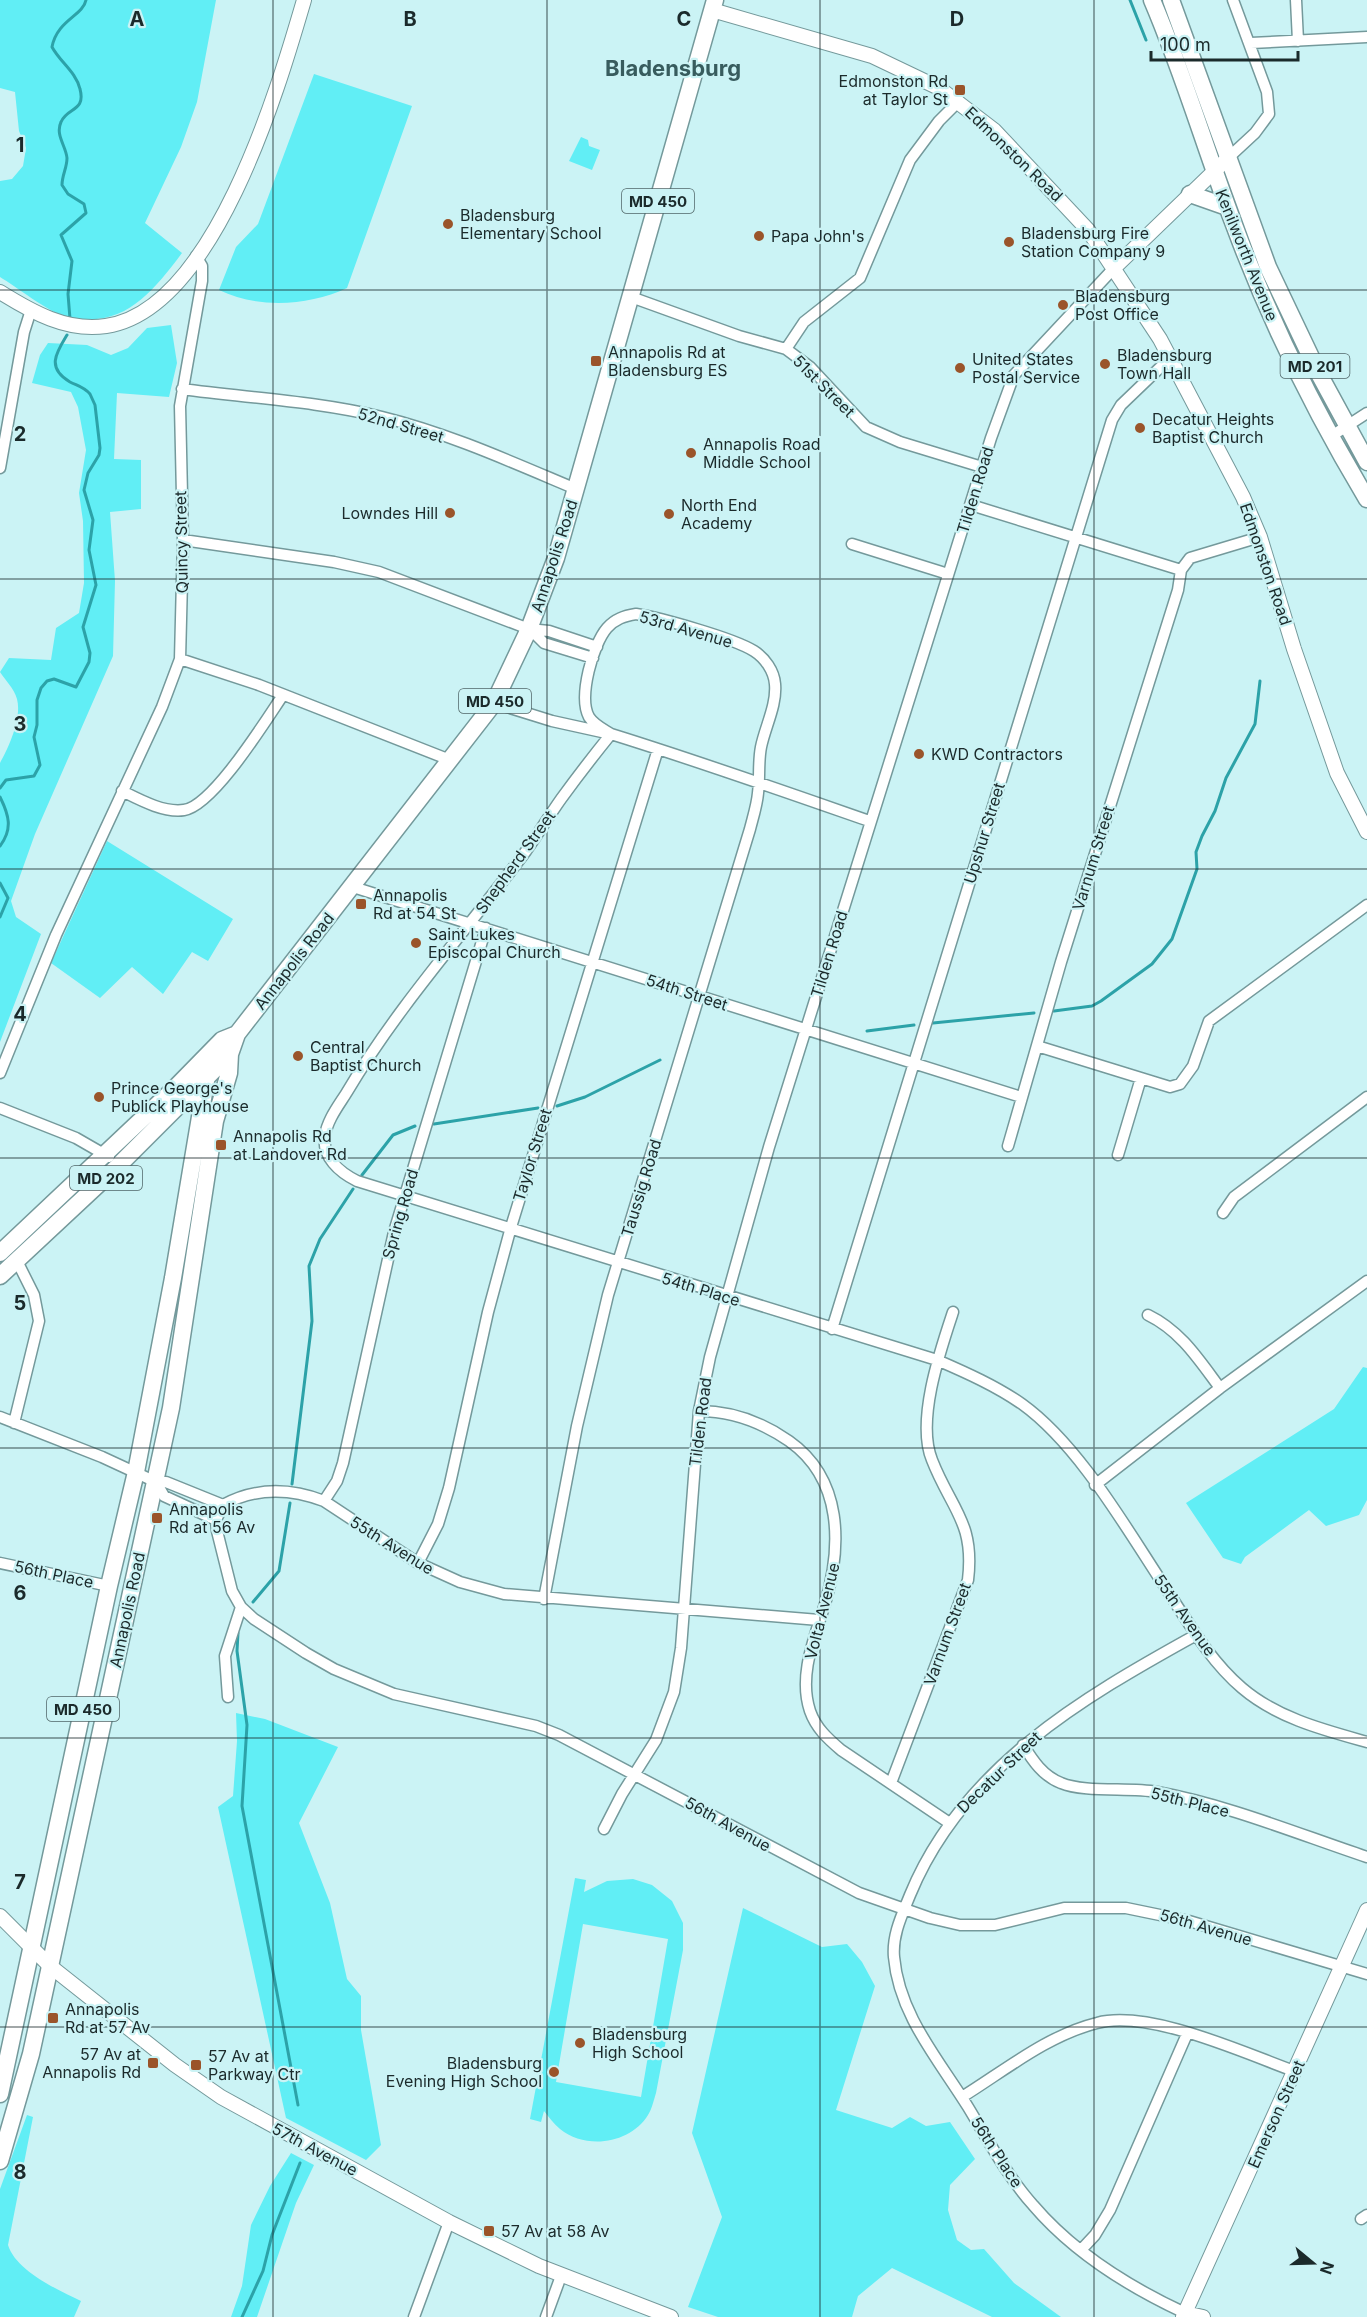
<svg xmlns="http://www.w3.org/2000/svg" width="1367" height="2317" viewBox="0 0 1367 2317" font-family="Inter,sans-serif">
  <rect width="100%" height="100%" fill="#cbf3f5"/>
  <!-- green -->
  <path fill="#61eef5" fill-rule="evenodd" d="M0,0H216L197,102L181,147L145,223L182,253C151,294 122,331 64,316C49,312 15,286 0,277V181L12,179L23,166L26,148L19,131L15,92L0,88Z
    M314,74L412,106L347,288C308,306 258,309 219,290L236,247L258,224Z
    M581,137L588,140L589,146L600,150L592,170L569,161Z
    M171,325L177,363L169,397L117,393L114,459L141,460V509L110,512L115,581L113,656L35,834L11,901L16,917L41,934L0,1042V763C9,747 22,718 17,699C14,688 5,680 0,672L9,658L51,660L56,628L79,613L84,583L83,521L79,493L86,450L78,407L71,392L32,383L40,355L48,343L87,345L111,355L128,348L147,328Z
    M107,841L233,919L208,961L192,952L163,994L132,967L100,998L51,963Z
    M1363,1367L1367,1368V1500L1359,1515L1326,1526L1309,1510L1245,1557L1241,1564L1223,1558L1186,1503L1334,1409Z
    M236,1713L265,1719L338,1747L299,1823L330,1903L347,1979L361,1996V2030L381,2145L366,2160L286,2118L218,1807L233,1796L237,1741Z
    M575,1878L586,1880L584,1892L607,1881L633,1879L652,1885L672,1901L683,1923V1950L656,2093C654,2099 652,2109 648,2115C630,2144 586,2150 560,2129C554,2124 549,2117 544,2111L541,2122L530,2119ZM583,1924L668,1939L641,2097L556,2082Z
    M743,1908L822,1947L847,1944L862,1962L875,1986L836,2110L892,2128L910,2117L926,2126L950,2122L975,2159L950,2185L948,2210L957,2240L971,2250L984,2249L1014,2283L1061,2317H992L892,2268L858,2296L852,2317H718L688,2307L722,2217L692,2133Z
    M27,2115L33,2117L8,2245C16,2271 58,2290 81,2301L74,2317H0V2189Z
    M291,2153L314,2165L296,2203L257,2317H231L242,2286L251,2225L270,2186Z"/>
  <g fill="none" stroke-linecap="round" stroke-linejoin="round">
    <!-- stream -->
    <path stroke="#2ca2a8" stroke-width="3" d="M1130,0L1146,40
      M70,319L68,294L72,261L61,235L86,213L84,204L68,194L62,185C62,175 67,168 67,158C66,146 55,135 61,122C67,107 86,112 80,89C76,72 60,62 52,47C57,20 83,16 86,0
      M0,788L6,780L34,776L40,765L34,737L37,725V700L41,688L47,681L54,679L76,687L89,662L90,653L83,627L96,585L89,550L93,520L84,490L88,473L99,455L100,448L95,405L90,394C84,387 78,386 70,382C46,368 56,353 67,335
      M0,797C9,815 13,829 0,846
      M0,883L8,898L0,917
      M1054,1011L1092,1006L1101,1001L1152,964L1172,939L1197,869L1196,852L1202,836L1215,811L1226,778L1255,724L1260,681
      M933,1023L1034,1013
      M867,1031L914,1025
      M557,1106L585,1097L660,1060
      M434,1124L538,1108
      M362,1175L393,1135L415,1126
      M292,1484L312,1321L309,1266L320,1239L353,1189
      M253,1602L279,1571L290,1503
      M238,1633L237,1651L247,1725L242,1806L298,2105
      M242,2317L263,2271L272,2235L300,2163"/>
    <defs>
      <path id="minor" d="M1296,0L1298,41
        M1251,43L1367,37
        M1228,158L1255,133L1269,114L1267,92L1233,0
        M631,297L739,336L786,349L810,367L866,427L900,442L982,467
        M786,349L804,322L860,278L910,160L939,121L959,101
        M182,389C248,398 317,401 382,417C448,433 514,463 576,489
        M1330,437L1367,413
        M0,468L24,332L31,310
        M971,505L1181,570
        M183,540L334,562L379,572L529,629L549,631L597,647
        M852,544L948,574
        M530,629L544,643L593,658
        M180,659L259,685L450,760
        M494,703L552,721L611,734C594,755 577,777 561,799C549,816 538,834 526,851C466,931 398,1006 347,1092C339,1105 327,1120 325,1136C322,1157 339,1172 357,1181L937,1360C967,1373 996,1386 1022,1404C1079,1445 1126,1528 1165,1587C1188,1622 1210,1661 1242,1688C1277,1718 1324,1730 1367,1742
        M122,791C140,800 164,813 184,810C213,806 266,720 283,695
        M353,887L1021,1097
        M1037,1046L1170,1087L1180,1084L1193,1066L1209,1021L1367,905
        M0,1073L56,935L162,707L180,659L183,540L180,406L202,281V266L196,256
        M0,1108L76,1138L109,1157
        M1008,1146L1061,962L1178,590L1181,570L1190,558L1260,537
        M1118,1155L1141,1078
        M1223,1213L1234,1197L1367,1097
        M1148,1315C1181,1331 1199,1360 1220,1388
        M832,1329L1112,420L1121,405L1170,358
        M699,1411C732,1411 763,1423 789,1441C843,1479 842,1546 825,1604C815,1637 798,1675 810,1711C816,1728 827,1738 841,1750L948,1822
        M0,1417L102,1457L156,1482H166L223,1505C256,1487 290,1488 324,1501L418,1563L460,1582L504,1594L819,1620
        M14,1423L39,1321L34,1295L17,1261
        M156,1482L164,1496L216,1520
        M1095,1485L1220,1388L1367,1281
        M324,1501L337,1481L343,1463L394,1232L486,928
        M223,1505L216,1520L217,1531L232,1591L241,1607L254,1619L306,1653L334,1669L394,1694L536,1726L559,1735L859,1893L930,1918L960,1925H995L1064,1908H1126L1189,1921L1367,1974
        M0,1563L109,1586
        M418,1563L438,1524L449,1488L488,1312L511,1227L658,749
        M544,1599L577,1426L608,1295L750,829C753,817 757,805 758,793C760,777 758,762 761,747C765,727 777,705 775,684C774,671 765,658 754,651C733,638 661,618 636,614C624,616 615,619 607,628C593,644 578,697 589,717C594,725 603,729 611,734C698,761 783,791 869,821
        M228,1697L225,1656L241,1607
        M1023,1745C1033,1761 1043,1776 1061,1783C1085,1793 1129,1787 1157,1792C1228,1805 1298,1834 1367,1857
        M891,1783L968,1580C975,1522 951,1509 932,1460C916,1421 940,1351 953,1312
        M604,1829L622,1794L656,1740L674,1692L681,1648L699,1411L710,1357L769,1147L991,438L1014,375L1115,267
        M962,2097C1004,2071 1048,2035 1097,2023C1149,2009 1244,2053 1294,2071
        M1361,2219L1367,2215
        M1081,2250L1095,2235L1110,2210L1187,2034
        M1185,2313C1129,2287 1073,2252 1033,2205C1007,2176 988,2140 968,2107C939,2060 899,2015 894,1957C892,1935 902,1915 910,1895C962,1768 1082,1698 1196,1635
        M414,2317L449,2222
        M546,2317L561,2276"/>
      <path id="tertiary" d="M712,10L872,56L939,88L994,130L1088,230L1160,339L1243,497L1260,537L1294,649L1337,773L1367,832
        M1115,267L1228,158
        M0,292C32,312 67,332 106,326C214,310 278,89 304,0
        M0,1916L50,1966L175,2065L221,2097L449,2222L539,2266L671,2317
        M1185,2313L1203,2317
        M1183,2317L1367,1910"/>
      <path id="primary" d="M1152,0C1183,72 1205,148 1233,222C1269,319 1314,411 1367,499
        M1171,0L1268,267L1318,372L1367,462
        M1190,194L1227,207
        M0,1253L175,1088L222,1040L237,1034
        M0,1276L118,1166L230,1054L237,1034L494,703L529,629L556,558L715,0
        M0,2094L109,1586L136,1472L173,1278L207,1075L208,1055
        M0,2161L31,2054L171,1408L215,1121L229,1073L230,1054"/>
    </defs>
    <!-- minor casing -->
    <use href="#minor" stroke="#74999b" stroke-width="13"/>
    <!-- tertiary casing -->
    <use href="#tertiary" stroke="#74999b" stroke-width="16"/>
    <!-- primary casing -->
    <use href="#primary" stroke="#74999b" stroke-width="19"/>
    <!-- minor -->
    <use href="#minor" stroke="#fff" stroke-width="10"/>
    <!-- tertiary -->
    <use href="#tertiary" stroke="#fff" stroke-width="14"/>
    <!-- primary -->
    <use href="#primary" stroke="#fff" stroke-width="16"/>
  </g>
  <!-- grid -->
  <path fill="none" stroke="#1b2a2b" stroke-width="1.5" stroke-opacity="0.55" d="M273,0V2317M547,0V2317M820,0V2317M1094,0V2317M0,290H1367M0,579H1367M0,869H1367M0,1158H1367M0,1448H1367M0,1738H1367M0,2027H1367"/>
  <!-- markers -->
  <g fill="#9a542a" stroke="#cbf3f5" stroke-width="2">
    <rect x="954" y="84" width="12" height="12" rx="3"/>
    <circle cx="448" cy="224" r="6"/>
    <circle cx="759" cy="236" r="6"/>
    <circle cx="1009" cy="242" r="6"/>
    <circle cx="1063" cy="305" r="6"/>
    <rect x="590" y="355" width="12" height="12" rx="3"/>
    <circle cx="1105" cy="364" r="6"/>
    <circle cx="960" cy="368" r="6"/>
    <circle cx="1140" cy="428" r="6"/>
    <circle cx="691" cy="453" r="6"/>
    <circle cx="450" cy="513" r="6"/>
    <circle cx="669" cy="514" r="6"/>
    <circle cx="919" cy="754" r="6"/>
    <rect x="355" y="898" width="12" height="12" rx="3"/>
    <circle cx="416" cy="943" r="6"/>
    <circle cx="298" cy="1056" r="6"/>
    <circle cx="99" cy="1097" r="6"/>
    <rect x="215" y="1139" width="12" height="12" rx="3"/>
    <rect x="151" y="1512" width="12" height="12" rx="3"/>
    <rect x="47" y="2012" width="12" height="12" rx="3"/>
    <circle cx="580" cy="2043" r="6"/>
    <rect x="147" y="2057" width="12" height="12" rx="3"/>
    <rect x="190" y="2059" width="12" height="12" rx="3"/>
    <circle cx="554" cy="2072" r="6"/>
    <rect x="483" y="2225" width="12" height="12" rx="3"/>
  </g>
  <g text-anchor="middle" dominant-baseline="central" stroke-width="4.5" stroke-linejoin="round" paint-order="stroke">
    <!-- shield labels -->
    <g fill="#cbf3f5" stroke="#506668" stroke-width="1.5">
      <rect x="622" y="189" width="72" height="24" rx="4.5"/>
      <rect x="1280.5" y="354" width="69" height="24" rx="4.5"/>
      <rect x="459" y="689" width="72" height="24" rx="4.5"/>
      <rect x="70" y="1166" width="72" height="24" rx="4.5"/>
      <rect x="47" y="1697" width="72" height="24" rx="4.5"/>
    </g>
    <g font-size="15" font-weight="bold" fill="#1b2a2b">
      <text x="658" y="201">MD 450</text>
      <text x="1315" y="366">MD 201</text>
      <text x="495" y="701">MD 450</text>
      <text x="106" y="1178">MD 202</text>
      <text x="83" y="1709">MD 450</text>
    </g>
    <!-- poi labels -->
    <g font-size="16" fill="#1b2a2b" stroke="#cbf3f5" text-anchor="start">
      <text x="948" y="81" text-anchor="end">Edmonston Rd<tspan x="948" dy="18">at Taylor St</tspan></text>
      <text x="460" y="215">Bladensburg<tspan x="460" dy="18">Elementary School</tspan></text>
      <text x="1021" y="233">Bladensburg Fire<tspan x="1021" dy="18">Station Company 9</tspan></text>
      <text x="771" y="236">Papa John's</text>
      <text x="1075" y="296">Bladensburg<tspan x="1075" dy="18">Post Office</tspan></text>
      <text x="608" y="352">Annapolis Rd at<tspan x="608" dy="18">Bladensburg ES</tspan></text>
      <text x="1117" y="355">Bladensburg<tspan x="1117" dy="18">Town Hall</tspan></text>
      <text x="972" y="359">United States<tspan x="972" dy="18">Postal Service</tspan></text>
      <text x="1152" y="419">Decatur Heights<tspan x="1152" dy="18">Baptist Church</tspan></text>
      <text x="703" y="444">Annapolis Road<tspan x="703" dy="18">Middle School</tspan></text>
      <text x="681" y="505">North End<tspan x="681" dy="18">Academy</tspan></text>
      <text x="438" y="513" text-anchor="end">Lowndes Hill</text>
      <text x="931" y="754">KWD Contractors</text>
      <text x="373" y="895">Annapolis<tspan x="373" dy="18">Rd at 54 St</tspan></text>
      <text x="428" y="934">Saint Lukes<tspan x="428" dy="18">Episcopal Church</tspan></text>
      <text x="310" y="1047">Central<tspan x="310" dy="18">Baptist Church</tspan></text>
      <text x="111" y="1088">Prince George's<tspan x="111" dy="18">Publick Playhouse</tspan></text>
      <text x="233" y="1136">Annapolis Rd<tspan x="233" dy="18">at Landover Rd</tspan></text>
      <text x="169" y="1509">Annapolis<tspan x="169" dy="18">Rd at 56 Av</tspan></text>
      <text x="65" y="2009">Annapolis<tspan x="65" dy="18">Rd at 57 Av</tspan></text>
      <text x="592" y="2034">Bladensburg<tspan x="592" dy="18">High School</tspan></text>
      <text x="141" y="2054" text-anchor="end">57 Av at<tspan x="141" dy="18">Annapolis Rd</tspan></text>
      <text x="208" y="2056">57 Av at<tspan x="208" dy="18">Parkway Ctr</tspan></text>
      <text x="542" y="2063" text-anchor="end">Bladensburg<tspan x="542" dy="18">Evening High School</tspan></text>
      <text x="501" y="2231">57 Av at 58 Av</text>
    </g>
    <!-- street labels -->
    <g font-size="16" fill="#1b2a2b" stroke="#cbf3f5">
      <text transform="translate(1014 154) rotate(44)">Edmonston Road</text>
      <text transform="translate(1247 255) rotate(68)">Kenilworth Avenue</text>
      <text transform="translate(824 386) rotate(45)">51st Street</text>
      <text transform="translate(401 425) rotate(16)">52nd Street</text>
      <text transform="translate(975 490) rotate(-73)">Tilden Road</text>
      <text transform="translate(181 542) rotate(-91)">Quincy Street</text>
      <text transform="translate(554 556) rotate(-72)">Annapolis Road</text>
      <text transform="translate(1266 564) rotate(71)">Edmonston Road</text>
      <text transform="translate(686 629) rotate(16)">53rd Avenue</text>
      <text transform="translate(984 833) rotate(-73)">Upshur Street</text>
      <text transform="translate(1093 858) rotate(-73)">Varnum Street</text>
      <text transform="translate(515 862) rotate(-54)">Shepherd Street</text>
      <text transform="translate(829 954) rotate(-73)">Tilden Road</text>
      <text transform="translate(294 961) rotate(-52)">Annapolis Road</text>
      <text transform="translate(687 992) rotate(18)">54th Street</text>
      <text transform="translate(532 1155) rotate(-73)">Taylor Street</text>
      <text transform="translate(641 1188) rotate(-73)">Taussig Road</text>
      <text transform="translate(400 1214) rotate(-74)">Spring Road</text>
      <text transform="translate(701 1289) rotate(17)">54th Place</text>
      <text transform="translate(700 1422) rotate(-83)">Tilden Road</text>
      <text transform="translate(392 1545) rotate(32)">55th Avenue</text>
      <text transform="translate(54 1574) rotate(12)">56th Place</text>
      <text transform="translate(127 1610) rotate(-78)">Annapolis Road</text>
      <text transform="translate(822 1611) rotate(-76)">Volta Avenue</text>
      <text transform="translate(1185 1615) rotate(55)">55th Avenue</text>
      <text transform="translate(947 1634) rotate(-70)">Varnum Street</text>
      <text transform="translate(999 1772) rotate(-44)">Decatur Street</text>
      <text transform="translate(1190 1802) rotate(14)">55th Place</text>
      <text transform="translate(728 1824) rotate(29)">56th Avenue</text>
      <text transform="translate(1206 1927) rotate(16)">56th Avenue</text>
      <text transform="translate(1276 2114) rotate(-66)">Emerson Street</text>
      <text transform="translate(315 2149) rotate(28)">57th Avenue</text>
      <text transform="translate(997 2152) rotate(57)">56th Place</text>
    </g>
    <!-- district labels -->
    <g font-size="22" font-weight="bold" fill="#385c5e" stroke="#cbf3f5">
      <text x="673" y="68">Bladensburg</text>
    </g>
  </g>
  <g font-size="20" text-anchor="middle" font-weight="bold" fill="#1b2a2b" stroke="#cbf3f5" stroke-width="4.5" stroke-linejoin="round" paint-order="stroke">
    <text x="137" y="26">A</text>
    <text x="410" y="26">B</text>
    <text x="684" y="26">C</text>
    <text x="957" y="26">D</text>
    <text x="20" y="152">1</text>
    <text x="20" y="441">2</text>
    <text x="20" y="731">3</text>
    <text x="20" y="1021">4</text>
    <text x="20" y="1310">5</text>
    <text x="20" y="1600">6</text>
    <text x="20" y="1889">7</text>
    <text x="20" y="2179">8</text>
  </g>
  <!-- north arrow -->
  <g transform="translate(1313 2263) rotate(109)" stroke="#cbf3f5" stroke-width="4.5" paint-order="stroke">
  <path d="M0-4.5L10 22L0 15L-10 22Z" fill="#1b2a2b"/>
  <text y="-9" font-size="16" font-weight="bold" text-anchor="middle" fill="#1b2a2b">N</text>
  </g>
  <!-- scale -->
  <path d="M1151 51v9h147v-9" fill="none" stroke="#1b2a2b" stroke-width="3"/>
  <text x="1160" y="51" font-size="18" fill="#1b2a2b" stroke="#cbf3f5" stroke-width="4.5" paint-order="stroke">100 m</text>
</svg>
